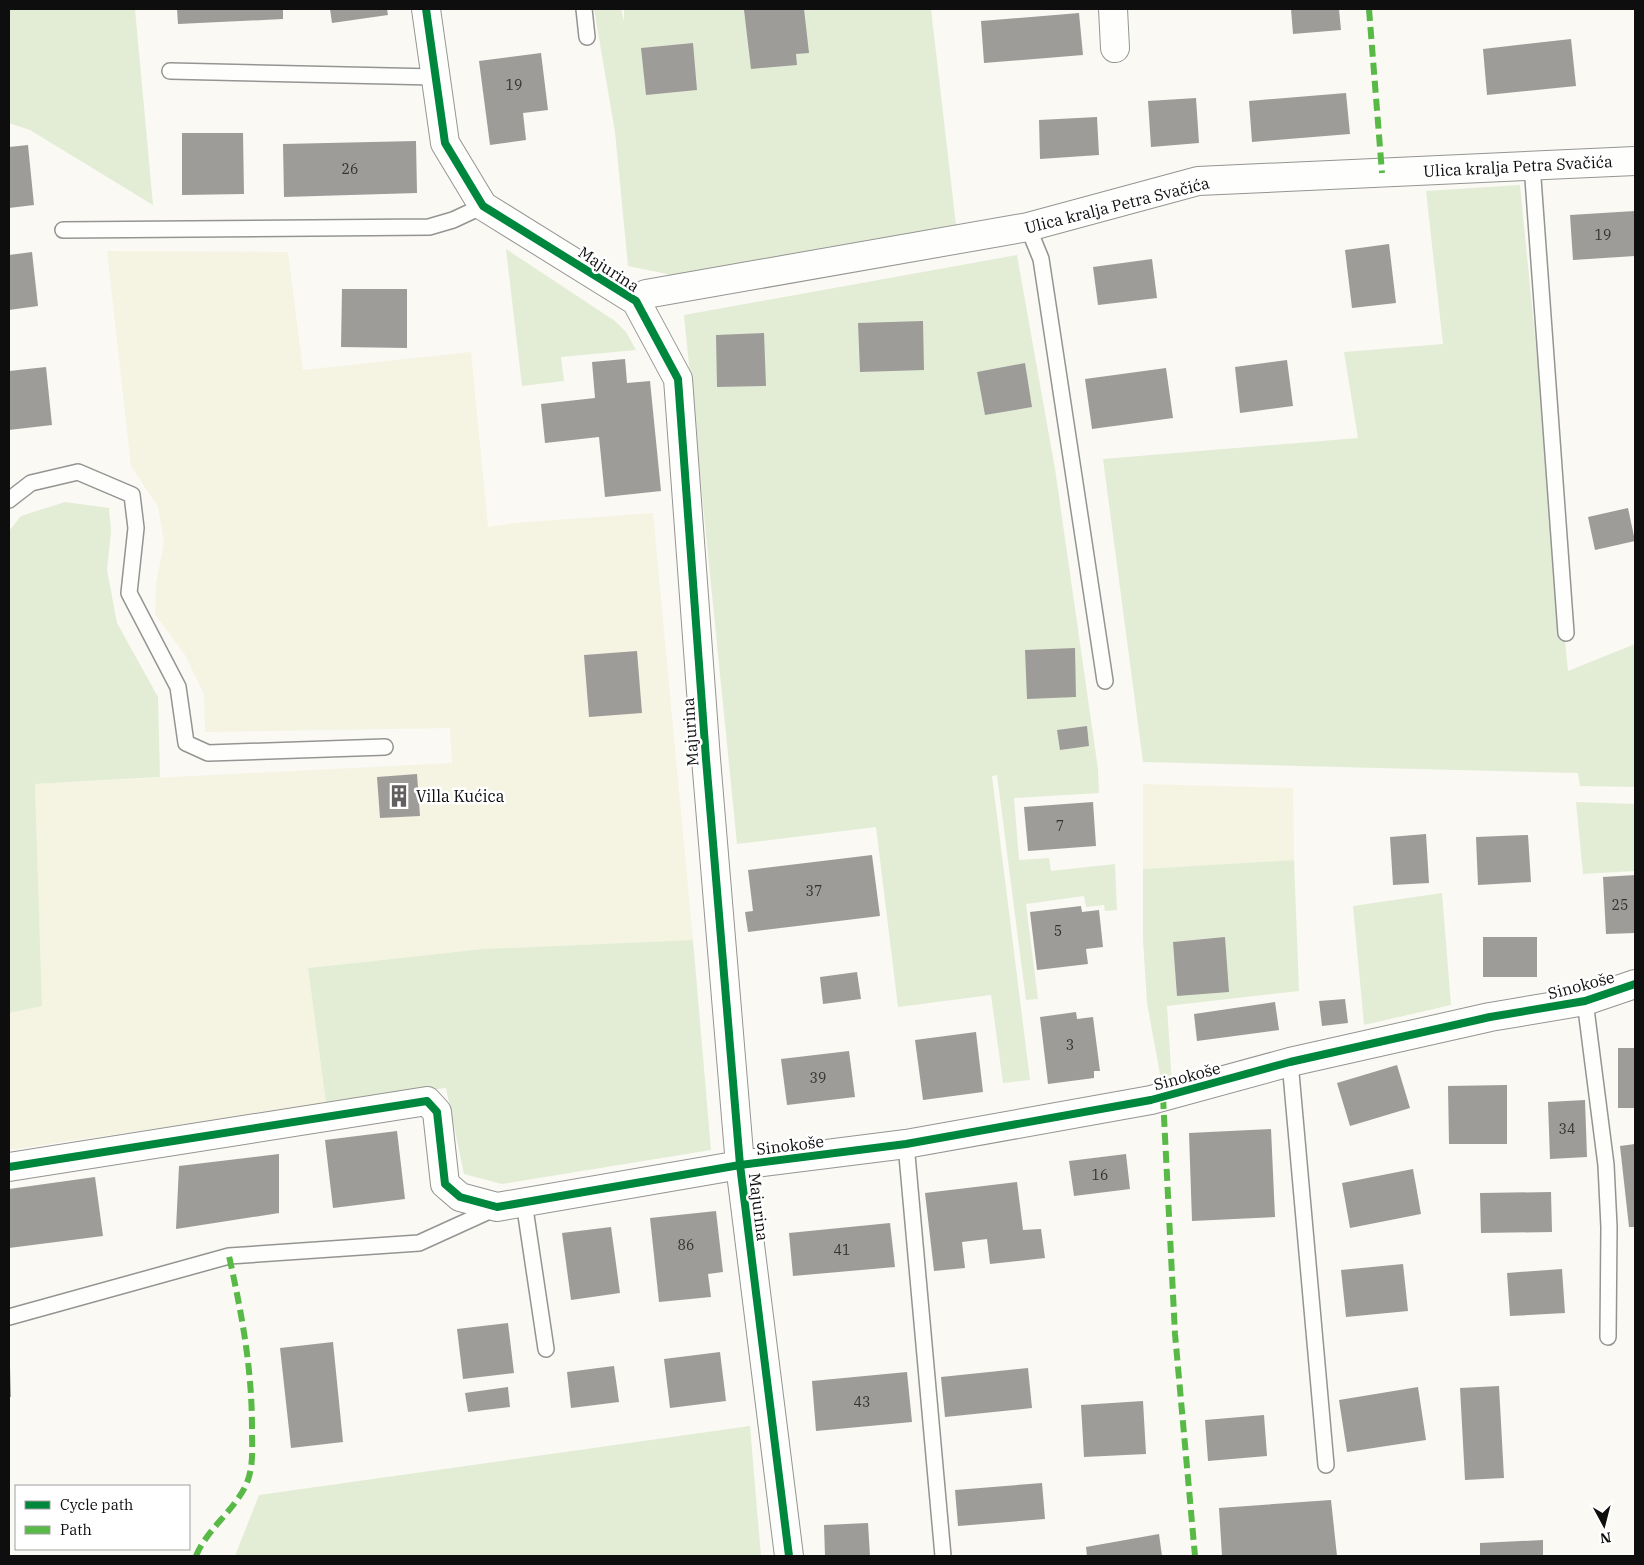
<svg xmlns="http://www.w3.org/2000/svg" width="1644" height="1565" viewBox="0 0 1644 1565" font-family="'IBM Plex Serif',serif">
  <rect width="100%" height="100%" fill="#faf9f4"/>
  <!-- farmland -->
  <path fill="#f5f4e2" d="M107,251L288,252L303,370L471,352L488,527L515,523L653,513L693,940L483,949L308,968L326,1103L9,1150V1013L42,1006L35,784L452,763L450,728L205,732L204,694L185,655L155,614L156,584L164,542L158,507L131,466Z
    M1143,784L1293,788L1294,860L1143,869Z"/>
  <!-- green -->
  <path fill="#e3edd6" d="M9,9H135L153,205L30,130L9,123Z
    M594,9H621L624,21V9H931L956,225L672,275L628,266L615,132Z
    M1520,185L1568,671L1635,644V787L1580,786L1578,773L1143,762L1103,459L1358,438L1344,352L1443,344L1426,191Z
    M506,249L615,321L626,332L636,350L561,357L564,381L522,386Z
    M1017,255L1055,469L1098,769L1099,793L1014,798L1019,860L1049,858L1051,871L1115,864L1117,910L1105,911L1104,905L1086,907L1084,896L1026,904L1038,999L1026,1000L997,775L992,776L1030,1080L1003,1083L991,995L898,1007L876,827L737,844L684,315Z
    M65,502L109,508L111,531L107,570L117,623L158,697L160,777L35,784L42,1006L9,1013V531L21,516Z
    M1576,802L1635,804V871L1583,874Z
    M1294,860L1299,991L1167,1006L1172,1084L1162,1085L1147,1003L1143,940V869Z
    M1442,893L1451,1005L1364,1025L1353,906Z
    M693,940L711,1150L502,1184L464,1174L446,1088L326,1103L308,968L483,949Z
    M750,1426L761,1556H235L259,1495Z"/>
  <!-- building -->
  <path fill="#9e9c99" d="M177,9H283V19L178,24Z
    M330,9H387L388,15L332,23Z
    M758,9H804L809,53L796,54L797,65L751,69L744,10Z
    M1291,9H1339L1341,30L1293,34Z
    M1079,13L1083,55L984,63L981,21Z
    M1571,39L1576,86L1487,95L1483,49Z
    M693,43L697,90L646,95L641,48Z
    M541,53L548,110L523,113L526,140L490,145L479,61Z
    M1346,93L1350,134L1252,142L1249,101Z
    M1196,98L1199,143L1151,147L1148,101Z
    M1097,117L1099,155L1040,159L1039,120Z
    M182,133H243L244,194L182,195Z
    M416,141L417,193L284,197L283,144Z
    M28,145L34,205L9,208V147Z
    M1635,211V256L1573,260L1570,215Z
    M1389,244L1396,303L1352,308L1345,250Z
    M32,252L38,306L9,310V255Z
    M1152,259L1157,298L1098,305L1093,267Z
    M342,289H407V348L341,347Z
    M923,321L924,370L860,372L858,323Z
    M764,333L766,386L717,387L716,335Z
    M625,359L627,383L650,381L661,491L605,497L599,437L545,443L541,404L595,398L592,362Z
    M1287,360L1293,406L1240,413L1235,367Z
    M1025,363L1032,407L985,415L977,372Z
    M46,367L52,425L9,430V371Z
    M1166,368L1173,418L1092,429L1085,379Z
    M1628,508L1635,541L1595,550L1588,517Z
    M1075,648L1076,697L1027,699L1025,650Z
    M637,651L642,713L589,717L584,655Z
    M1087,726L1089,746L1060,750L1057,730Z
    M417,774L420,816L380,818L377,777Z
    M1093,802L1096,846L1028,851L1024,807Z
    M1426,834L1429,883L1393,885L1390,837Z
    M1528,835L1531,882L1478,885L1476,837Z
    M872,855L880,916L748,932L745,912L753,911L748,870Z
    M1635,875V933L1606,934L1603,877Z
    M1081,906L1082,912L1099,910L1103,947L1086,949L1088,964L1037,970L1030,912Z
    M1225,937L1229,992L1177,996L1173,942Z
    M1483,937H1537V977H1483Z
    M857,972L861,999L823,1004L820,977Z
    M1345,999L1348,1023L1322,1026L1319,1001Z
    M1275,1002L1279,1030L1197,1041L1194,1014Z
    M1076,1012L1077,1019L1093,1017L1100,1071H1094V1078L1048,1084L1040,1017Z
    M976,1032L983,1092L923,1100L915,1040Z
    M1618,1048H1635V1108H1618Z
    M849,1051L855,1097L787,1105L781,1059Z
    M1397,1065L1410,1108L1350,1126L1337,1083Z
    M1507,1085V1144H1449L1448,1086Z
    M1585,1100L1587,1157L1550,1159L1548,1102Z
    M1271,1129L1275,1217L1192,1221L1189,1133Z
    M397,1131L405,1199L333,1208L325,1140Z
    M1635,1144V1227H1629L1620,1146Z
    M279,1154V1213L176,1229L179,1166Z
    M1126,1154L1130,1189L1074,1196L1069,1161Z
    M1413,1169L1421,1214L1350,1228L1342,1183Z
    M95,1177L103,1236L9,1248V1189Z
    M1017,1182L1023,1230L1041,1229L1045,1258L990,1264L987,1239L962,1242L965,1268L934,1271L925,1193Z
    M1551,1192L1552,1232L1481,1233L1480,1193Z
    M716,1211L723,1272L708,1274L711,1297L659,1302L650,1218Z
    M890,1223L895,1267L793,1276L789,1233Z
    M611,1227L620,1293L571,1300L562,1233Z
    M1403,1264L1408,1311L1346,1317L1341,1270Z
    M1562,1269L1565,1313L1510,1316L1507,1273Z
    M508,1323L514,1373L463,1379L457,1329Z
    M333,1342L343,1442L291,1448L280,1348Z
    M720,1352L726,1401L670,1408L664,1359Z
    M9,1366H10L11,1397H9Z
    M614,1366L619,1402L571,1408L567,1372Z
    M1028,1368L1032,1408L945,1417L941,1377Z
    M907,1372L912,1422L816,1431L812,1381Z
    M1499,1386L1504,1478L1465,1480L1460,1388Z
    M508,1387L510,1407L468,1412L465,1393Z
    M1418,1387L1426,1440L1347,1452L1339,1400Z
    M1143,1401L1146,1454L1084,1457L1081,1405Z
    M1264,1415L1267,1456L1208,1461L1205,1420Z
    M1042,1483L1045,1519L958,1526L955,1490Z
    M1331,1500L1337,1556H1222L1219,1508Z
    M868,1523L870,1556H825L824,1525Z
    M1159,1534L1162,1556H1087L1086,1547Z
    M1543,1540V1556H1480V1543Z"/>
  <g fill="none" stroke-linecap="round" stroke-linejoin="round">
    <defs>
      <path id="lane" d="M584,9L587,37
        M170,71L435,77
        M1532,165L1566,633
        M1028,227L1041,259L1105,681
        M63,230L429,227L453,220L483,206
        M9,500L31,483L78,472L132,495L136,528L129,593L178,687L186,743L208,753L385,747
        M1585,1001L1606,1165L1609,1227L1608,1337
        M1290,1062L1326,1465
        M906,1144L943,1556
        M524,1202L546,1349
        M9,1317L229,1256L419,1243L496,1208"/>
      <path id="street" d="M426,9L445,143L483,206L636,301L678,379L706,759L740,1165L789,1556
        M1113,9L1115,48
        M636,301L646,294L1028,227L1198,181L1635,161
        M9,1167L427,1101L437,1112L445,1184L460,1197L497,1207L740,1165L906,1144L1151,1100L1290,1062L1490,1017L1585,1001L1635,984"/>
    </defs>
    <!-- lane casing -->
    <use href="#lane" stroke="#949492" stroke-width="18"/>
    <!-- street casing -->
    <use href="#street" stroke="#949492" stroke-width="30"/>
    <!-- lane -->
    <use href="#lane" stroke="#fefefd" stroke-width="15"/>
    <!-- street -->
    <use href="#street" stroke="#fefefd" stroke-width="28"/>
    <!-- quiet -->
    <path stroke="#58b947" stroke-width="6" stroke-dasharray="12 6" stroke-linecap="butt" d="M1369,9L1382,173
      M1163,1097L1175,1334L1195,1556
      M196,1556C207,1529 233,1512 246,1485C254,1467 252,1448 252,1429C252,1368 242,1315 229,1256"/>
    <defs>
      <path id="cycleway" d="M426,9L445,143L483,206L636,301L678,379L706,759L740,1165L789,1556
        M9,1167L427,1101L437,1112L445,1184L460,1197L497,1207L740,1165L906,1144L1151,1100L1290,1062L1490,1017L1585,1001L1635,984"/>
    </defs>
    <!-- cycleway casing -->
    <use href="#cycleway" stroke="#fff" stroke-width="11"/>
    <!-- cycleway -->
    <use href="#cycleway" stroke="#00873e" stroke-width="8"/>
  </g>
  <!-- icons -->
  <defs>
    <symbol id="building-bare" viewBox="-9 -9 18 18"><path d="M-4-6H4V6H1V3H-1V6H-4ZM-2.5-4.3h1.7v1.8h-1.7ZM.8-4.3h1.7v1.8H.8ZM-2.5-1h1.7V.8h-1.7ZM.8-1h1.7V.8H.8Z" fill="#61605e" stroke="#fff" stroke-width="2.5" paint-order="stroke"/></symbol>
  </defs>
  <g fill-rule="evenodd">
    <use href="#building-bare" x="383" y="780" width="32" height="32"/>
  </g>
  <g text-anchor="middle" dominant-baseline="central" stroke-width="5" stroke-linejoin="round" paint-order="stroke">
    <!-- number labels -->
    <g font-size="14" fill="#323231">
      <text x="514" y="85">19</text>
      <text x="350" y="169">26</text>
      <text x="1603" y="235">19</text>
      <text x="1060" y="826">7</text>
      <text x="814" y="891">37</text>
      <text x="1620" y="905">25</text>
      <text x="1058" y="931">5</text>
      <text x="1070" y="1045">3</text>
      <text x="818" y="1078">39</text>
      <text x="1567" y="1129">34</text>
      <text x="1100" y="1175">16</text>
      <text x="686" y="1245">86</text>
      <text x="842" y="1250">41</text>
      <text x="862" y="1402">43</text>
    </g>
    <!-- street labels -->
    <g font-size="16" fill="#0e0e0e" stroke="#fff">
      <text transform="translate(1518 166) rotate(-3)">Ulica kralja Petra Svačića</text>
      <text transform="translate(1117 205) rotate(-14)">Ulica kralja Petra Svačića</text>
      <text transform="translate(609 269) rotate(33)">Majurina</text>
      <text transform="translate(690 732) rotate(-94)">Majurina</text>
      <text transform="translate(1581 985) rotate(-15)">Sinokoše</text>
      <text transform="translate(1187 1076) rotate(-15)">Sinokoše</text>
      <text transform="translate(790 1145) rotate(-7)">Sinokoše</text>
      <text transform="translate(759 1207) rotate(83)">Majurina</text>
    </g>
    <!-- poi labels -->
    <g font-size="16" fill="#0e0e0e" stroke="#fff" text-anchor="start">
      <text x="416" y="796">Villa Kućica</text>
    </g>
  </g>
  <!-- border -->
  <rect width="1644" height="1565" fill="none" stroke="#0e0e0e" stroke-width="20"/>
  <!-- legend -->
  <rect x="15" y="1485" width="175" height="65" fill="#ffffff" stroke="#9f9f9f"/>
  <rect x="25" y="1501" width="25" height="8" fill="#00873e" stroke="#9f9f9f"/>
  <text x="60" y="1510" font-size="15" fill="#0e0e0e">Cycle path</text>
  <rect x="25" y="1526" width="25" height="8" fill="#58b947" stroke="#9f9f9f"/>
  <text x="60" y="1535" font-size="15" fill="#0e0e0e">Path</text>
  <!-- north arrow -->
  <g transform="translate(1604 1525) rotate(173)" stroke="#ffffff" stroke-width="4" paint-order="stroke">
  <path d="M0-4L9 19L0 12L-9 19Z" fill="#0e0e0e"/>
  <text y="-8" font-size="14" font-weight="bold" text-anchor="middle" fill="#0e0e0e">N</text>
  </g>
</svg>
